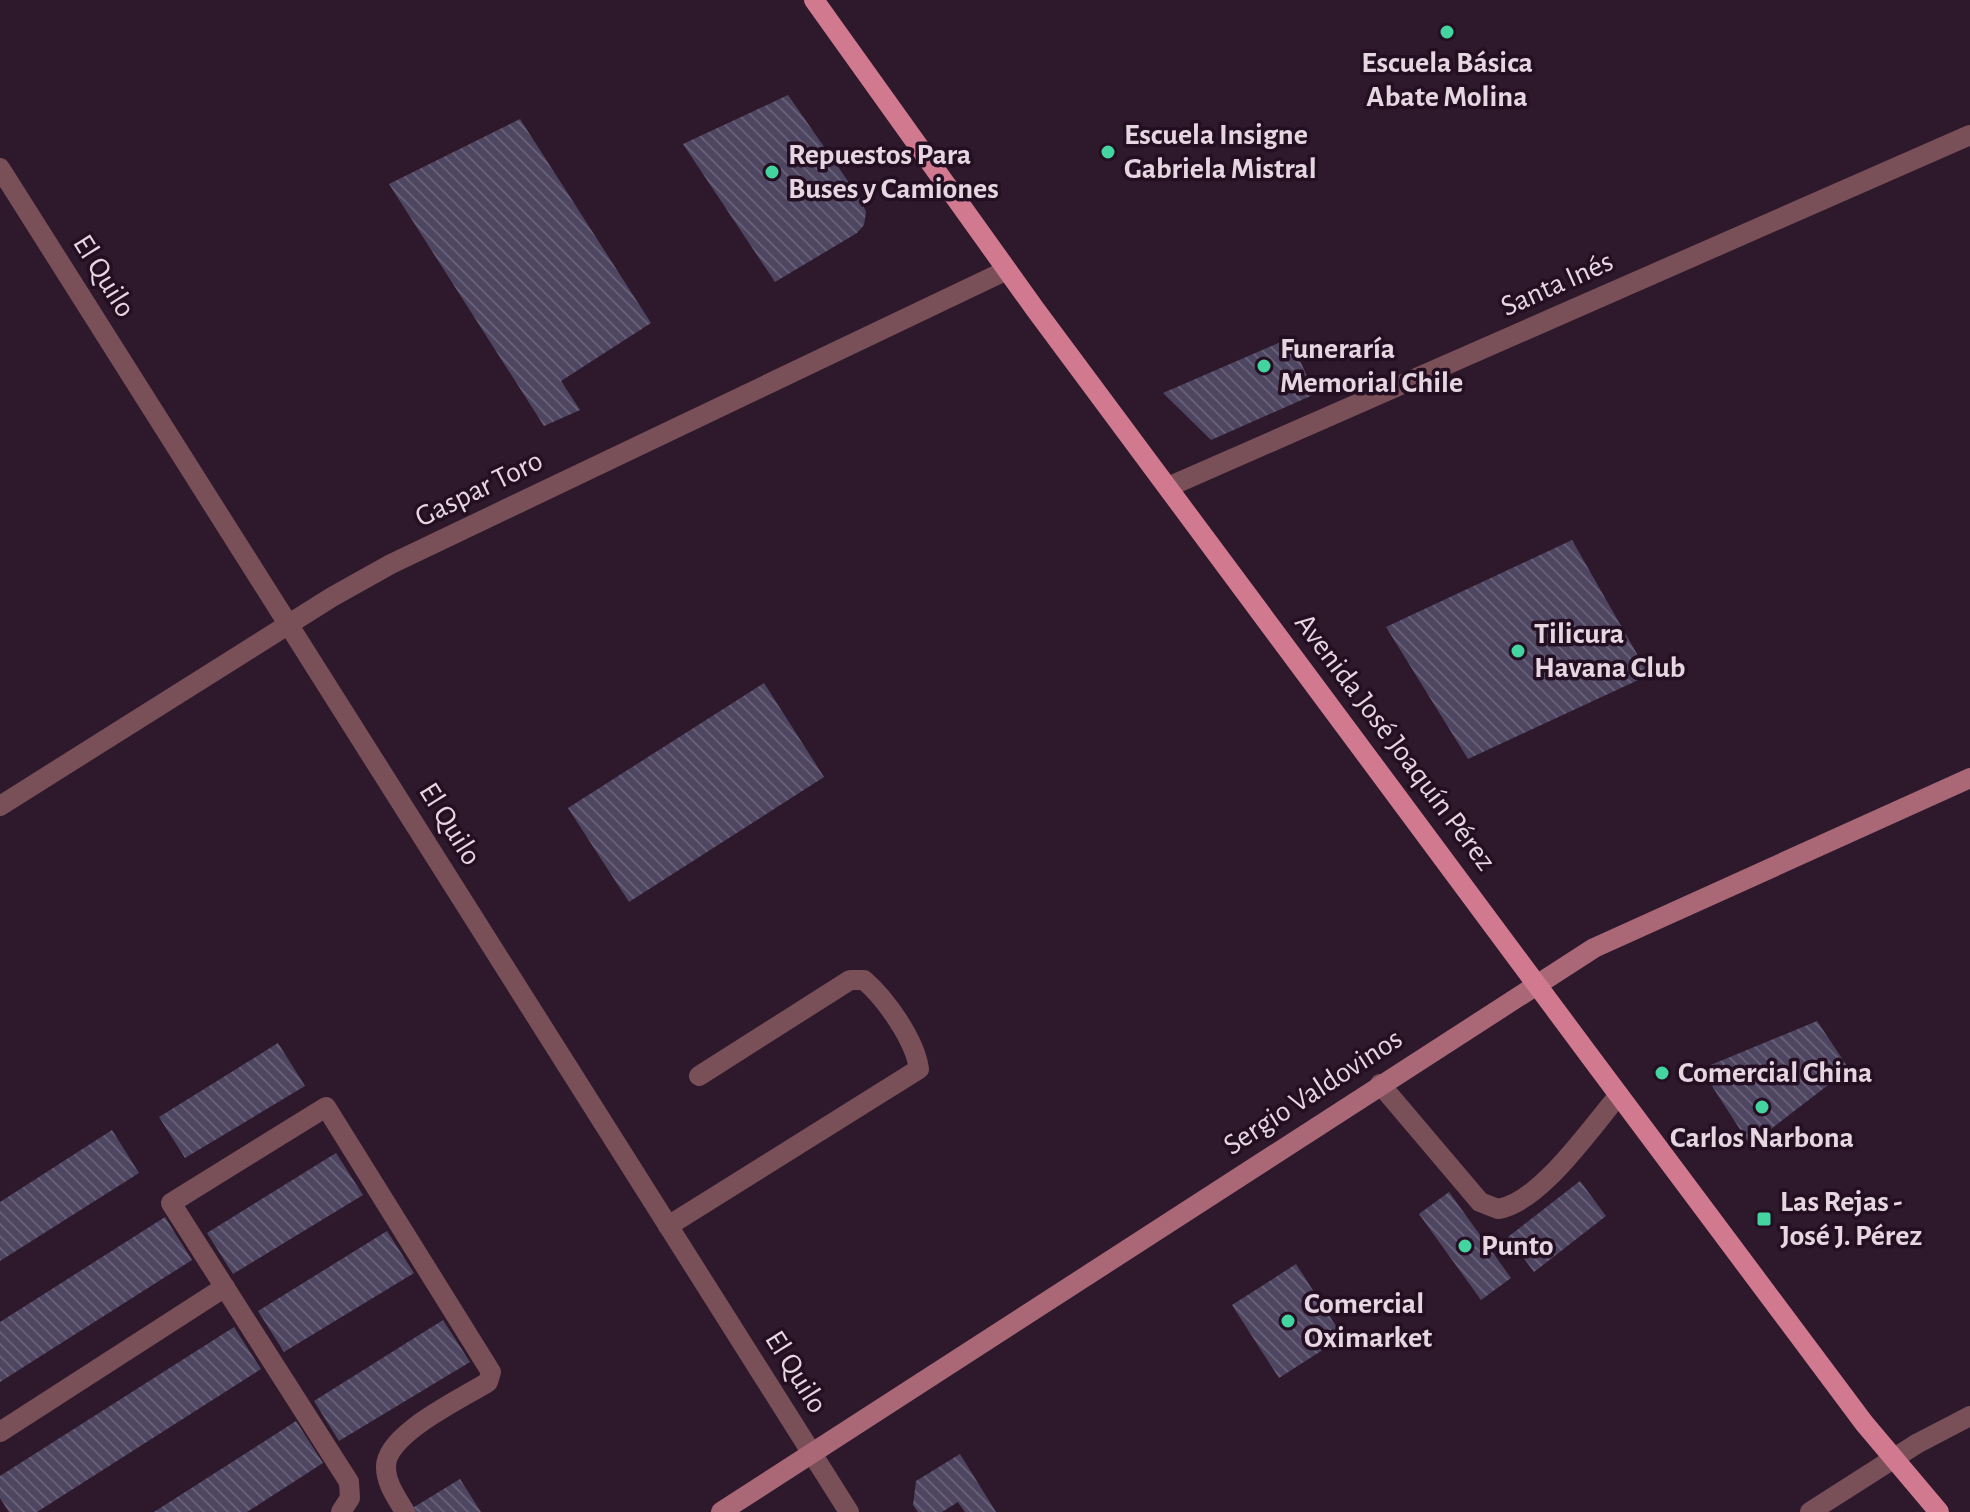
<svg xmlns="http://www.w3.org/2000/svg" width="1970" height="1512" viewBox="0 0 1970 1512" font-family="'Alegreya Sans',sans-serif">
  <defs>
    <pattern id="building-back-hatch" width="6" height="6" patternUnits="userSpaceOnUse" patternTransform="scale(2)"><rect width="6" height="6" fill="#4e4561"/><path d="M-1 5l2 2M0 0l6 6M5-1l2 2" fill="none" stroke="#675f77"/></pattern>
  </defs>
  <rect width="100%" height="100%" fill="#2e192c"/>
  <!-- building -->
  <path fill="url(#building-back-hatch)" d="M788,95L861,200L866,212L864,225L857,233L775,282L683,144Z
    M520,119L651,323L561,381L580,410L544,426L389,184Z
    M1290,338L1315,394L1211,440L1163,393Z
    M1572,540L1649,675L1468,759L1386,627Z
    M764,683L824,777L629,902L568,808Z
    M1817,1021L1849,1069L1750,1145L1701,1069Z
    M278,1043L305,1086L185,1158L159,1117Z
    M112,1130L139,1173L0,1261V1202Z
    M336,1153L363,1195L233,1274L207,1233Z
    M1580,1181L1606,1216L1534,1272L1508,1237Z
    M1449,1192L1511,1278L1481,1300L1419,1214Z
    M165,1217L192,1260L0,1382V1322Z
    M387,1231L414,1273L284,1352L258,1311Z
    M1296,1264L1343,1337L1279,1378L1232,1305Z
    M443,1320L470,1362L339,1441L314,1401Z
    M234,1327L261,1369L37,1512H9L0,1498V1476Z
    M296,1421L323,1463L247,1512H154Z
    M960,1454L996,1512H965L958,1502L942,1512H918L913,1505L916,1481Z
    M460,1479L481,1512H406Z"/>
  <g fill="none" stroke-linecap="round" stroke-linejoin="round">
    <!-- lane -->
    <path stroke="#794f58" stroke-width="20" d="M1380,1084L1480,1202L1498,1209C1540,1203 1592,1126 1619,1095
      M668,1226L919,1069C915,1040 886,999 864,980H850L699,1076
      M0,1432L225,1287
      M341,1512L350,1498L349,1482L171,1203L326,1107L491,1372L488,1382C463,1398 385,1434 386,1467C386,1484 397,1498 405,1512"/>
    <!-- street -->
    <path stroke="#794f58" stroke-width="20" d="M0,168L849,1512
      M1168,487L1970,135
      M0,806L332,597L391,564L1007,270
      M1810,1512L1918,1443L1970,1416"/>
    <!-- secondary -->
    <path stroke="#aa6877" stroke-width="20" d="M721,1512L1594,948L1970,778"/>
    <!-- primary -->
    <path stroke="#d17a8f" stroke-width="20" d="M814,0L1035,309L1589,1055L1864,1423L1939,1512"/>
  </g>
  <!-- markers -->
  <g fill="#43d4a0" stroke="#240f22" stroke-width="3">
    <circle cx="1447" cy="32" r="8"/>
    <circle cx="1108" cy="152" r="8"/>
    <circle cx="772" cy="172" r="8"/>
    <circle cx="1264" cy="366" r="8"/>
    <circle cx="1518" cy="651" r="8"/>
    <circle cx="1662" cy="1073" r="8"/>
    <circle cx="1762" cy="1107" r="8"/>
    <rect x="1756" y="1211" width="16" height="16" rx="4"/>
    <circle cx="1465" cy="1246" r="8"/>
    <circle cx="1288" cy="1321" r="8"/>
  </g>
  <g text-anchor="middle" dominant-baseline="central" stroke-width="7" stroke-linejoin="round" paint-order="stroke">
    <!-- poi labels -->
    <g font-size="30" font-weight="bold" fill="#e5d6e2" stroke="#240f22" text-anchor="start">
      <text x="1447" y="63" text-anchor="middle">Escuela Básica<tspan x="1447" dy="34">Abate Molina</tspan></text>
      <text x="1124" y="135">Escuela Insigne<tspan x="1124" dy="34">Gabriela Mistral</tspan></text>
      <text x="788" y="155">Repuestos Para<tspan x="788" dy="34">Buses y Camiones</tspan></text>
      <text x="1280" y="349">Funeraría<tspan x="1280" dy="34">Memorial Chile</tspan></text>
      <text x="1534" y="634">Tilicura<tspan x="1534" dy="34">Havana Club</tspan></text>
      <text x="1678" y="1073">Comercial China</text>
      <text x="1762" y="1138" text-anchor="middle">Carlos Narbona</text>
      <text x="1780" y="1202">Las Rejas -<tspan x="1780" dy="34">José J. Pérez</tspan></text>
      <text x="1481" y="1246">Punto</text>
      <text x="1304" y="1304">Comercial<tspan x="1304" dy="34">Oximarket</tspan></text>
    </g>
    <!-- street labels -->
    <g font-size="30" fill="#e5d6e2" stroke="#240f22">
      <text transform="translate(104 276) rotate(58)">El Quilo</text>
      <text transform="translate(1557 284) rotate(-24)">Santa Inés</text>
      <text transform="translate(479 489) rotate(-26)">Gaspar Toro</text>
      <text transform="translate(1395 742) rotate(53)">Avenida José Joaquín Pérez</text>
      <text transform="translate(450 824) rotate(58)">El Quilo</text>
      <text transform="translate(1313 1092) rotate(-33)">Sergio Valdovinos</text>
      <text transform="translate(796 1372) rotate(58)">El Quilo</text>
    </g>
  </g>
</svg>
